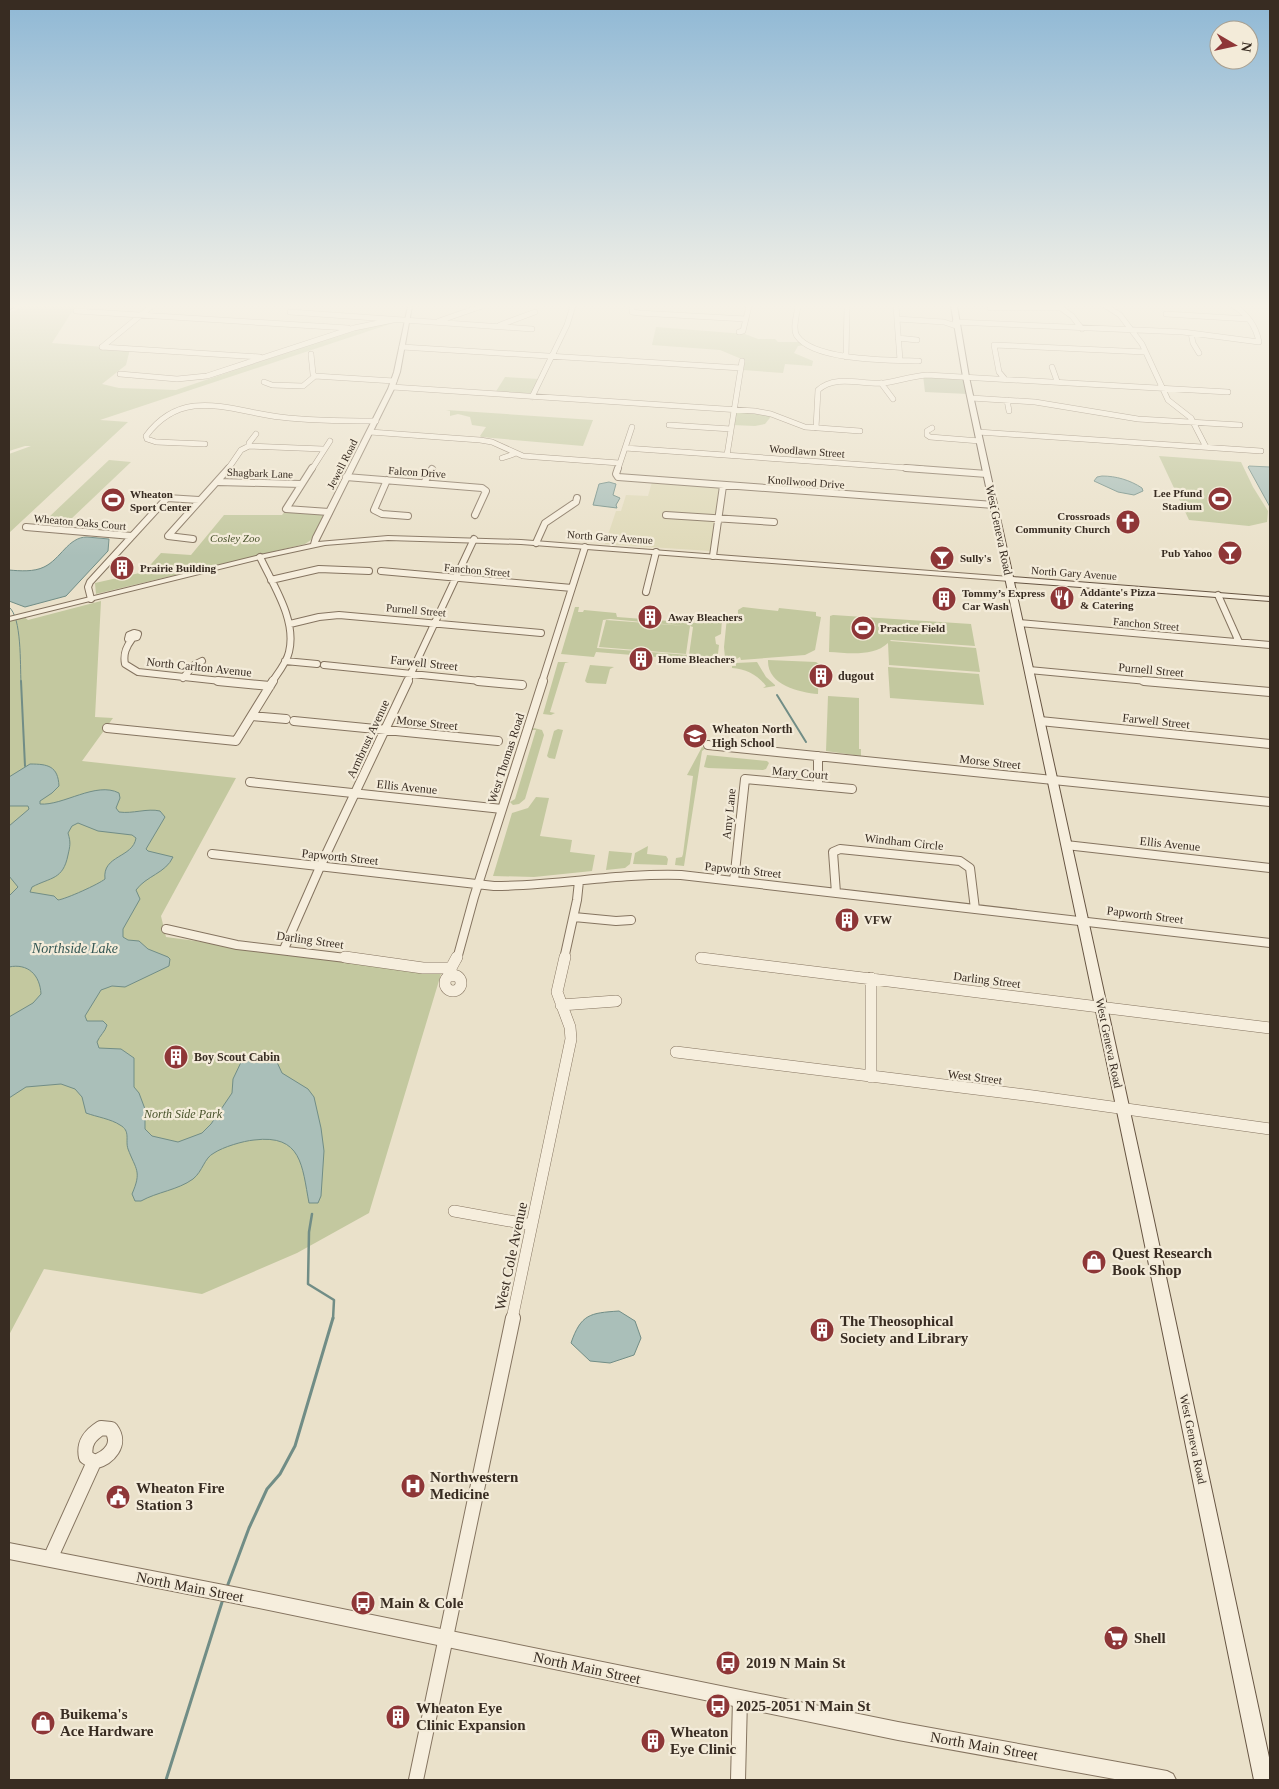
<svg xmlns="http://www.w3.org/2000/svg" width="1279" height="1789" viewBox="0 0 1279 1789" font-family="Georgia,serif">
  <rect width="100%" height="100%" fill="#eae1ca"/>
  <!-- farmland -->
  <path fill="#dfd9b8" d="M652,482L721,487L710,551L605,544L616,511H621L626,495L648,496Z"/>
  <!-- green -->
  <path fill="#c3c89f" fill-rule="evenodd" d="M23,306H78L71,313L52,343L130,349L126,365L102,384L119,388L176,390L354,330L375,324H390L100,420L128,422L9,533V454L31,446H25L9,451V313Z
    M656,327L745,334L758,339H775L778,342H801L806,345L798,346L794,353L813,361L812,366L785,364L783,373L743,370L744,360L720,350L652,345Z
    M505,377L539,379L531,394L495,393Z
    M446,410L461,411L593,420L583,446L481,437L480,436L486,427L472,425L470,417L458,414L450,416V411Z
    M735,410L773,414L765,424L755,426L732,425Z
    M1159,456L1241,462L1253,487L1268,511L1267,522L1249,526L1189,520Z
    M109,460L131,462L70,520L48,518Z
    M286,510L323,513L324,515L311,540L305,544L96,594L95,583L144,572L161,553L191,555L224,515H282Z
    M101,601L95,717L113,718L82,761L236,778L161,916L166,937L441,974L369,1213L297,1253L202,1294L44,1269L9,1335V618L23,616L28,620Z
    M575,607H579L578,612H583L584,610L616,613L617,617L696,623L698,618L722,619L721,634L715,637L716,644L719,645L717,662L596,652L594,657L561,654ZM610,619L686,626L606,620L599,647L686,654L690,626L693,627L689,655L597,648L603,620Z
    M743,607L778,611L779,608L816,612V616L821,617L815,650L805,655L741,660L740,657L735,660L725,658L724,647L727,617L738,619V610Z
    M833,615L971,624L975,646L891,640L890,641L976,648L980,672L889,665L888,643C873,657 848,653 829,652L830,616Z
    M768,660L816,662L819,664L818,694C799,692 767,685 768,660Z
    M558,662H569L565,663L550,712L555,713L551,715L543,714Z
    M757,662L766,677L775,685V686L763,688L766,686C758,675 746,669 732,668V666H736V663Z
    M590,665L614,667L610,669L606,684L587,683L585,681Z
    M888,667L979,674L984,705L890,698Z
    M828,696L859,698V749H861V756L826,751Z
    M534,728L542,730L544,735L525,799L519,804L513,805L510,802L515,799L536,730H531Z
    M558,729L563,730L555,759L549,758L547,756L554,731Z
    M702,747L706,748L702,751L684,866L675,865L676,858L682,857L683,854L693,776L687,775Z
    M707,755L767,761L769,763L766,769L763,770L708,768L704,767Z
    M536,797L549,798L540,836L572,840L570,852L595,855L592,871L534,877L493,876L512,813L528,808Z
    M648,846L647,854L666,856L668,859L667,865L633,864L635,853Z
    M609,851L632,853L630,864L625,868L606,870Z"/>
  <!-- cemetery -->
  <path fill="#babe9d" d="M923,375L964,378L968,394L925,392Z"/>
  <!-- water -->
  <path fill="#aabfb9" stroke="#718d86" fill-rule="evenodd" d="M1249,466L1270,467V507L1248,467Z
    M1102,476C1116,476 1130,480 1142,488L1143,491L1134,495L1118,492L1094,481L1097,477Z
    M609,482L616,484L613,495L620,498L616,505L617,508L593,505L599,484Z
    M87,537L109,539L108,551L66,596L25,607L9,601V570C20,571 34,572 44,567C61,559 68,537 87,537Z
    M30,764C48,764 58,766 59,786L52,793L40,801V804C63,806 96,781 119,793L120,798L116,808L119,812C133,814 147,808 160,811L165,817L146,849L148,851L173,857C166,873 146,876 136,890L140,899L123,929V937L128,940L139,941L148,949L168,957L170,959L169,966L125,987L112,986L101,990L85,1016L87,1021H103L107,1025C105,1032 100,1035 97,1042L99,1048L121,1049L134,1058V1087L139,1093L145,1109V1129L152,1136L178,1142L202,1133L211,1124L232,1093L233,1079L243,1058L256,1054H269L276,1060L282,1073L308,1089L314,1097L321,1128L324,1151L321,1196L318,1203H309C302,1166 302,1134 254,1140C243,1141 223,1147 214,1153C204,1158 203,1171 193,1179C178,1190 157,1192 141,1201H135L132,1194C142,1171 136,1170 128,1149C125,1140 131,1131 120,1125C111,1119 97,1117 86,1113L82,1097L75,1089L61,1084L26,1087L9,1098V1017L33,1003L41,994C40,975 28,963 9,967V896L18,887L9,876V826L29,809L28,806H9V777ZM78,823L98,831L132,835L136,838C133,858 102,855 105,879C99,884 66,899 58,900L54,896L30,892L32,887C51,877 63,880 68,855C70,846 71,843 68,833L72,826Z
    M619,1311L635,1321L641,1338L634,1355L610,1363L590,1361L571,1343C581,1314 590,1313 619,1311Z"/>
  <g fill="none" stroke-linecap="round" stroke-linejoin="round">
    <!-- stream-far3 -->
    <path stroke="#718d86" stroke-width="1" d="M9,607C22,617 20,665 21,682"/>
    <!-- stream-far2 -->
    <path stroke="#718d86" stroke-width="2" d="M21,681L25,766
      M777,695L806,742"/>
    <!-- stream-far1 -->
    <path stroke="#718d86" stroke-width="2.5" d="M312,1214L309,1232L308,1284L334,1300L333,1319"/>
    <!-- stream -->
    <path stroke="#718d86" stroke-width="3" d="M227,1587L249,1528L267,1489L280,1474L295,1446L333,1318
      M166,1780L223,1599"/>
    <defs>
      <path id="minor-far4" d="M632,306V312L639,313L746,319
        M798,306C797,314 792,329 797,336C814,361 891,360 919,361
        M896,306L900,360
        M1058,306L1072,316L1082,329
        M1106,306L1120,315L1142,344L1168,400L1191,418L1206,447
        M990,308H1061
        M76,311L348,328
        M290,312L532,329
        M1166,314L1248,319
        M897,319L944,322L956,326
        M439,321L482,306
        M955,322L1183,332L1259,342C1256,327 1247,314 1234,306
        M500,325L535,312
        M739,332L743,331L749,306
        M1191,333L1193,343L1199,353
        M898,338L917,340
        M102,347L260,357
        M102,347L152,306
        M402,347L741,368
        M311,354L313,374L315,376
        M846,357L847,306
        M1052,367L1057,381
        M120,374L177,379L207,376L354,328L393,320
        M315,376L394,381
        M1004,378L999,372L994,345L1145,352
        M264,382L272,385L303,386L315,376
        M881,383L893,399
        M392,387L755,411L771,414L805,427L860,431
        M532,397L567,325L573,306
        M971,398L1035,402L1138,419L1240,425
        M1007,400L1009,411
        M669,425L731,429
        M816,428L818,390C836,374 862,385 884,383C898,381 912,376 927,375L1228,392
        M932,428L927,431V435L930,437L980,441
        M370,432L480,440L492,442L523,456L619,463
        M978,432L1261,451
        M205,444L156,442L147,439L146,436C183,386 230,411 280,417C312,421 344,421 376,421
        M249,446L323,449
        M625,448L923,469
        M727,455L742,361
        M502,458L514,454
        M228,469L241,450L249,446V443L256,434
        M312,469L330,441
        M618,469L632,427"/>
      <path id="minor-far3" d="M312,468L286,509L329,512
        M618,468L616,474L618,477L994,505
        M906,468L987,474
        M346,477L482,488L486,491L475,515
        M387,480L374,510L382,514L408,516
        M218,482L301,484
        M424,483L432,469
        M666,515L774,522
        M26,527L132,536
        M193,539L168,536L229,468
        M536,543L545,523L576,502L577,498
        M713,556L723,486
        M260,557C273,585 297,620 289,652C287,662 278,673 272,682
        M381,571L572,588
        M271,580L319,569L369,571
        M646,592L656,552
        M1218,595L1239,642
        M91,599L88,587L90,582L167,498L199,500
        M1019,623L1270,645
        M290,624L319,617L339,615L541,633
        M134,633L138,634L137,637L128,639L129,635Z
        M132,639C126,647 123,654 125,664L138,672L230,682
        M285,661L317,664
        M324,665L490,682
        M1029,670L1158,682
        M183,678L194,665L202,661
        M407,682L474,539
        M542,682L585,547"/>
      <path id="minor-far2" d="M218,681L270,686
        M478,681L522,685
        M1144,681L1270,692
        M252,716L286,719
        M294,721L498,741
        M1040,721L1270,744
        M107,728L236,741L273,681
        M708,745L1270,802
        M818,756V786
        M250,782L502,809
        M1066,845L1270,868
        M212,854L494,886C557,886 618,873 681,875L1270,943
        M734,881L745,779L852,789
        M836,893L833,852L840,849L960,861L970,868L975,909
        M574,917L616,921L631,920
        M166,929L237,945L354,959
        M284,949L320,867L408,681
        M701,958L705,959
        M457,959L474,897L543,681
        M564,959L577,900L579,881"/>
      <path id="minor-far1" d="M345,957L423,968H451
        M701,958L1270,1028
        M445 983a8 8 0 1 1 16 0a8 8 0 1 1-16 0Z
        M452,976L451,968L457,957
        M871,978V1077
        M561,1005L616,1001
        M676,1052L1033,1096L1270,1129
        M454,1211L532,1225
        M512,1319L571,1039L570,1027L557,992L565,957"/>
      <path id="minor" d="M101,1428L111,1429C122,1444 109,1458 94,1462L86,1457C83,1443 90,1435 101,1428Z
        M50,1559L94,1462
        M416,1780L513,1318
        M738,1780L740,1699"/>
      <path id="tertiary" d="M408,306H412L400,372L394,389L318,542L388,536L521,540L1010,577L1014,579L1010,581L521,544L388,540L325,545L260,559L9,621V617L260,555L311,544L313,537L388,389L394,372Z
        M9,1543L239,1588L898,1722L1167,1771L1173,1774L1176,1780H1120L898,1740L239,1604L9,1559Z"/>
      <path id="secondary" d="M951,306H957L969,377L1013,577L1270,597V601L1014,582L1153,1216L1270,1762V1780H1254L1139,1216L963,377Z"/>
    </defs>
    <!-- minor-far4 casing -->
    <use href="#minor-far4" stroke="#857460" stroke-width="6"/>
    <!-- minor-far3 casing -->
    <use href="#minor-far3" stroke="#857460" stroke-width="8"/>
    <!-- minor-far2 casing -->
    <use href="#minor-far2" stroke="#857460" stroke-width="10"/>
    <!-- minor-far1 casing -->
    <use href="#minor-far1" stroke="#857460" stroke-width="12"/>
    <!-- minor casing -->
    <use href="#minor" stroke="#857460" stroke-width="16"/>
    <!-- tertiary casing -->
    <use href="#tertiary" stroke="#857460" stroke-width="2"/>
    <!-- secondary casing -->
    <use href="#secondary" stroke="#675543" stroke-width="2"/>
    <!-- minor-far4 -->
    <use href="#minor-far4" stroke="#f6eedd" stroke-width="5"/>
    <!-- minor-far3 -->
    <use href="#minor-far3" stroke="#f6eedd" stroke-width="6"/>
    <!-- minor-far2 -->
    <use href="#minor-far2" stroke="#f6eedd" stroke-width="8"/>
    <!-- minor-far1 -->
    <use href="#minor-far1" stroke="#f6eedd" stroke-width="11"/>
    <!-- minor -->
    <use href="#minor" stroke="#f6eedd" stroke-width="14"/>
    <!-- tertiary -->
    <use href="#tertiary" fill="#f6eedd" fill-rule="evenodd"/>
    <!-- secondary -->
    <use href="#secondary" fill="#f6eedd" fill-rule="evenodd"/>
    <!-- rail -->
    <path stroke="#382c22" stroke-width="1" stroke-dasharray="5 5" stroke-linecap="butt" d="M9,310L17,306"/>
  </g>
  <!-- sky -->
  <linearGradient id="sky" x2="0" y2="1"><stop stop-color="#8fb8d5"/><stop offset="0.55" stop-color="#f6f2e7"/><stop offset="1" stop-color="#f6f2e7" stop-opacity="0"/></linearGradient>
  <rect width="1279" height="556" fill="url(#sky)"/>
  <!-- icons -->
  <defs>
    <symbol id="stadium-disc" viewBox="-11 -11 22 22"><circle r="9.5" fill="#8e3637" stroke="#f3ebd9"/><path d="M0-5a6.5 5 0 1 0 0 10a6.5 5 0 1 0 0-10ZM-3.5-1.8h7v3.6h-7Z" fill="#fff"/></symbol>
    <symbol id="church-disc" viewBox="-11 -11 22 22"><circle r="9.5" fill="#8e3637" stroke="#f3ebd9"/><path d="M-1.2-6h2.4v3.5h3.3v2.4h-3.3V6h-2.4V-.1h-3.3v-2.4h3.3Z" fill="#fff"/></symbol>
    <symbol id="bar-disc" viewBox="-11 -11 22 22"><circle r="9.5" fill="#8e3637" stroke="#f3ebd9"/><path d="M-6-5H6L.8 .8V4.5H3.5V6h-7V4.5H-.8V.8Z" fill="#fff"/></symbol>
    <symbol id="building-disc" viewBox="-11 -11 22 22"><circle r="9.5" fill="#8e3637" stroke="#f3ebd9"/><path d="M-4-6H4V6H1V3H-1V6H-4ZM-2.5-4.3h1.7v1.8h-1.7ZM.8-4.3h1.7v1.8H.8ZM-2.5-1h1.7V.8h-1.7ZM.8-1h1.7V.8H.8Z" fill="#fff"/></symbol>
    <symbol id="restaurant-disc" viewBox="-11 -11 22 22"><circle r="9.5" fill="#8e3637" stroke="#f3ebd9"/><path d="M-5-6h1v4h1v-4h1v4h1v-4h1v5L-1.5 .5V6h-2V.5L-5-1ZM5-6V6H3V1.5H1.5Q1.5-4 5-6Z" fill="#fff"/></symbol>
    <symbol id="school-disc" viewBox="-11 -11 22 22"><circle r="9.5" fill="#8e3637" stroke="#f3ebd9"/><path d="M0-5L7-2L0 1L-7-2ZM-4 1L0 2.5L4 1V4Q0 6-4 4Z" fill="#fff"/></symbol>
    <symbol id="shop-disc" viewBox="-11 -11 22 22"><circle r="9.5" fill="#8e3637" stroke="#f3ebd9"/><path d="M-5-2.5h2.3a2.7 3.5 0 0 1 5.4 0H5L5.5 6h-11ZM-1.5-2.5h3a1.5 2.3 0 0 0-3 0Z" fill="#fff"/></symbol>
    <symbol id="hospital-disc" viewBox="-11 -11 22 22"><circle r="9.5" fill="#8e3637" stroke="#f3ebd9"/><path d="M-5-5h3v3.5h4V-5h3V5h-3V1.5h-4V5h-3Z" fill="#fff"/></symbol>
    <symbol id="civic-disc" viewBox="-11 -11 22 22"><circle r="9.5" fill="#8e3637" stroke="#f3ebd9"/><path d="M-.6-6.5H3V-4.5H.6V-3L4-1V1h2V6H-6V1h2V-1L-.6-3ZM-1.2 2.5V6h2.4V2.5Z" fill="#fff"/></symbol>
    <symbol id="bus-disc" viewBox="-11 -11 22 22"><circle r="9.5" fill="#8e3637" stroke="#f3ebd9"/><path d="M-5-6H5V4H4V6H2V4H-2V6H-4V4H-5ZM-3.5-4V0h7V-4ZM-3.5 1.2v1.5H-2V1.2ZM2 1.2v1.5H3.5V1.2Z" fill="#fff"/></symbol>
    <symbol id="supermarket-disc" viewBox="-11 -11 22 22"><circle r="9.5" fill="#8e3637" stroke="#f3ebd9"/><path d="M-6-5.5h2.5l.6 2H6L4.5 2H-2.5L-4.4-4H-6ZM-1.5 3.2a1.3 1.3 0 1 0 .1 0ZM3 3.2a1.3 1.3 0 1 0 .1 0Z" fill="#fff"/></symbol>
  </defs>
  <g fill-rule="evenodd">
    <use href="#stadium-disc" x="1206" y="485" width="28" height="28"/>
    <use href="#stadium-disc" x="99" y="486" width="28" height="28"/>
    <use href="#church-disc" x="1114" y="508" width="28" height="28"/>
    <use href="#bar-disc" x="1216" y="539" width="28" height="28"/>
    <use href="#bar-disc" x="928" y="544" width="28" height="28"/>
    <use href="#building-disc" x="108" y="554" width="28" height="28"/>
    <use href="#restaurant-disc" x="1048" y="584" width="28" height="28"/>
    <use href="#building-disc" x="930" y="585" width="28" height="28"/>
    <use href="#building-disc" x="636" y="603" width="28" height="28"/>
    <use href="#stadium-disc" x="849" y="614" width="28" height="28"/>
    <use href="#building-disc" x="627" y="645" width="28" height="28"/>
    <use href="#building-disc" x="807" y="662" width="28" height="28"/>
    <use href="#school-disc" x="681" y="722" width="28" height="28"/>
    <use href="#building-disc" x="833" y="906" width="28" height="28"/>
    <use href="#building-disc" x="162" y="1043" width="28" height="28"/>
    <use href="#shop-disc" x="1080" y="1248" width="28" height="28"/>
    <use href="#building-disc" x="808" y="1316" width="28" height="28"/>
    <use href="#hospital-disc" x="399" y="1472" width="28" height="28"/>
    <use href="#civic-disc" x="104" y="1483" width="28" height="28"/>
    <use href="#bus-disc" x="349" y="1589" width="28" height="28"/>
    <use href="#supermarket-disc" x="1102" y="1624" width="28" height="28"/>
    <use href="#bus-disc" x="714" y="1649" width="28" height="28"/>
    <use href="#bus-disc" x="704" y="1692" width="28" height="28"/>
    <use href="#building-disc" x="384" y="1703" width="28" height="28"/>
    <use href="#shop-disc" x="29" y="1709" width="28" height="28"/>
    <use href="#building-disc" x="639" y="1727" width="28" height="28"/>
  </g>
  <g text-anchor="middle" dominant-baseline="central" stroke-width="4.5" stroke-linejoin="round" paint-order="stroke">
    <!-- far-street labels -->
    <g font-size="11" fill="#382c22" stroke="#f3ebd9">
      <text transform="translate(807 451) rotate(4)">Woodlawn Street</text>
      <text transform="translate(342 464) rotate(-63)">Jewell Road</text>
      <text transform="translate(417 472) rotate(4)">Falcon Drive</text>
      <text transform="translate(260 473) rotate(2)">Shagbark Lane</text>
      <text transform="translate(806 482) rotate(4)">Knollwood Drive</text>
      <text transform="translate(80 522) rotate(5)">Wheaton Oaks Court</text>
      <text transform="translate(610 537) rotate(4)">North Gary Avenue</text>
      <text transform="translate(477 570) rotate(5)">Fanchon Street</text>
      <text transform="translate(1074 573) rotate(4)">North Gary Avenue</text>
      <text transform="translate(416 610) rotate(5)">Purnell Street</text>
      <text transform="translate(1146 624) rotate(5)">Fanchon Street</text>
    </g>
    <!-- far-poi labels -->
    <g font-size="11" font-weight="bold" fill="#382c22" stroke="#f3ebd9" text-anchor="start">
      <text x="1202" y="493" text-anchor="end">Lee Pfund<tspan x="1202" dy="13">Stadium</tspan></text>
      <text x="130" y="494">Wheaton<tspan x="130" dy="13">Sport Center</tspan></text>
      <text x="1110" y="516" text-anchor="end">Crossroads<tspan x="1110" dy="13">Community Church</tspan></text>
      <text x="1212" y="553" text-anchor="end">Pub Yahoo</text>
      <text x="960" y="558">Sully's</text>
      <text x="140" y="568">Prairie Building</text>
      <text x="1080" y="592">Addante's Pizza<tspan x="1080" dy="13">&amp; Catering</tspan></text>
      <text x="962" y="593">Tommy’s Express<tspan x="962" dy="13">Car Wash</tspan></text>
      <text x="668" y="617">Away Bleachers</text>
      <text x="880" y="628">Practice Field</text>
      <text x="658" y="659">Home Bleachers</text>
    </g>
    <!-- far-park labels -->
    <g font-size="11" font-style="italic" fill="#48522b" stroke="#f3ebd9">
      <text x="235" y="538">Cosley Zoo</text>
    </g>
    <!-- street labels -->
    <g font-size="12" fill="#382c22" stroke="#f3ebd9">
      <text transform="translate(999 530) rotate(78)">West Geneva Road</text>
      <text transform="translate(424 663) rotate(6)">Farwell Street</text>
      <text transform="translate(199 667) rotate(6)">North Carlton Avenue</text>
      <text transform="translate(1151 670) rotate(5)">Purnell Street</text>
      <text transform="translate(1156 721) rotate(6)">Farwell Street</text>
      <text transform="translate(427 723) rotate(6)">Morse Street</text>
      <text transform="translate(368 739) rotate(-65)">Armbrust Avenue</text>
      <text transform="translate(506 758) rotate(-72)">West Thomas Road</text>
      <text transform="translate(990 762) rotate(6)">Morse Street</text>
      <text transform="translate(800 773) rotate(5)">Mary Court</text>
      <text transform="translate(407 787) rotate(6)">Ellis Avenue</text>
      <text transform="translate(729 814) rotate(-84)">Amy Lane</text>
      <text transform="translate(904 842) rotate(6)">Windham Circle</text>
      <text transform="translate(1170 844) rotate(6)">Ellis Avenue</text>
      <text transform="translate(340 857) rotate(6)">Papworth Street</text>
      <text transform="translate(743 870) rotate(6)">Papworth Street</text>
      <text transform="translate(1145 915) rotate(7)">Papworth Street</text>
      <text transform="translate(310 940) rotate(8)">Darling Street</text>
      <text transform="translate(987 980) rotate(7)">Darling Street</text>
      <text transform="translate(1109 1043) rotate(78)">West Geneva Road</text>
      <text transform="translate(975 1077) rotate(7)">West Street</text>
      <text transform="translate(1193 1439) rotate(78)">West Geneva Road</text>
    </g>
    <!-- poi labels -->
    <g font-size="12" font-weight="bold" fill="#382c22" stroke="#f3ebd9" text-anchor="start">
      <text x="838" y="676">dugout</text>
      <text x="712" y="729">Wheaton North<tspan x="712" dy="14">High School</tspan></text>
      <text x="864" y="920">VFW</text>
      <text x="194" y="1057">Boy Scout Cabin</text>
    </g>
    <!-- park labels -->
    <g font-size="12" font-style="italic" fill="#48522b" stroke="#f3ebd9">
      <text x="183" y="1114">North Side Park</text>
    </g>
    <!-- water labels -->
    <g font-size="14" font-style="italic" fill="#335653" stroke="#f3ebd9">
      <text x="75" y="948">Northside Lake</text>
    </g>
    <!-- near-poi labels -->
    <g font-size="15" font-weight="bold" fill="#382c22" stroke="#f3ebd9" text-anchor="start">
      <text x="1112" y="1253">Quest Research<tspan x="1112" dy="17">Book Shop</tspan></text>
      <text x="840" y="1321">The Theosophical<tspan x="840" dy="17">Society and Library</tspan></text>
      <text x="430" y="1477">Northwestern<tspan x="430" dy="17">Medicine</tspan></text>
      <text x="136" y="1488">Wheaton Fire<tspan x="136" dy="17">Station 3</tspan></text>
      <text x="380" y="1603">Main &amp; Cole</text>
      <text x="1134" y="1638">Shell</text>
      <text x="746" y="1663">2019 N Main St</text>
      <text x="736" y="1706">2025-2051 N Main St</text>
      <text x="416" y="1708">Wheaton Eye<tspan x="416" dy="17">Clinic Expansion</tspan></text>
      <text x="60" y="1714">Buikema's<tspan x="60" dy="17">Ace Hardware</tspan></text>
      <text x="670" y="1732">Wheaton<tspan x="670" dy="17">Eye Clinic</tspan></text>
    </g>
    <!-- near-street labels -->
    <g font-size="15" fill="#382c22" stroke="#f3ebd9">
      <text transform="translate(511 1256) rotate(-78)">West Cole Avenue</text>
      <text transform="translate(190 1587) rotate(11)">North Main Street</text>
      <text transform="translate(587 1668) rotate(12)">North Main Street</text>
      <text transform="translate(984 1746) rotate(10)">North Main Street</text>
    </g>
  </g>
  <!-- border -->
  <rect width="1279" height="1789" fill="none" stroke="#382c22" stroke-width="20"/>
  <!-- north arrow -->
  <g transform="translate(1234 45) rotate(99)"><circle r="24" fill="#f3ebd9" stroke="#a89f90"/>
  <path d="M0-4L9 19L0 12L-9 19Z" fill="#8e3637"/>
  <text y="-8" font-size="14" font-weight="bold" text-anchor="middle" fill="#382c22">N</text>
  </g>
</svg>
